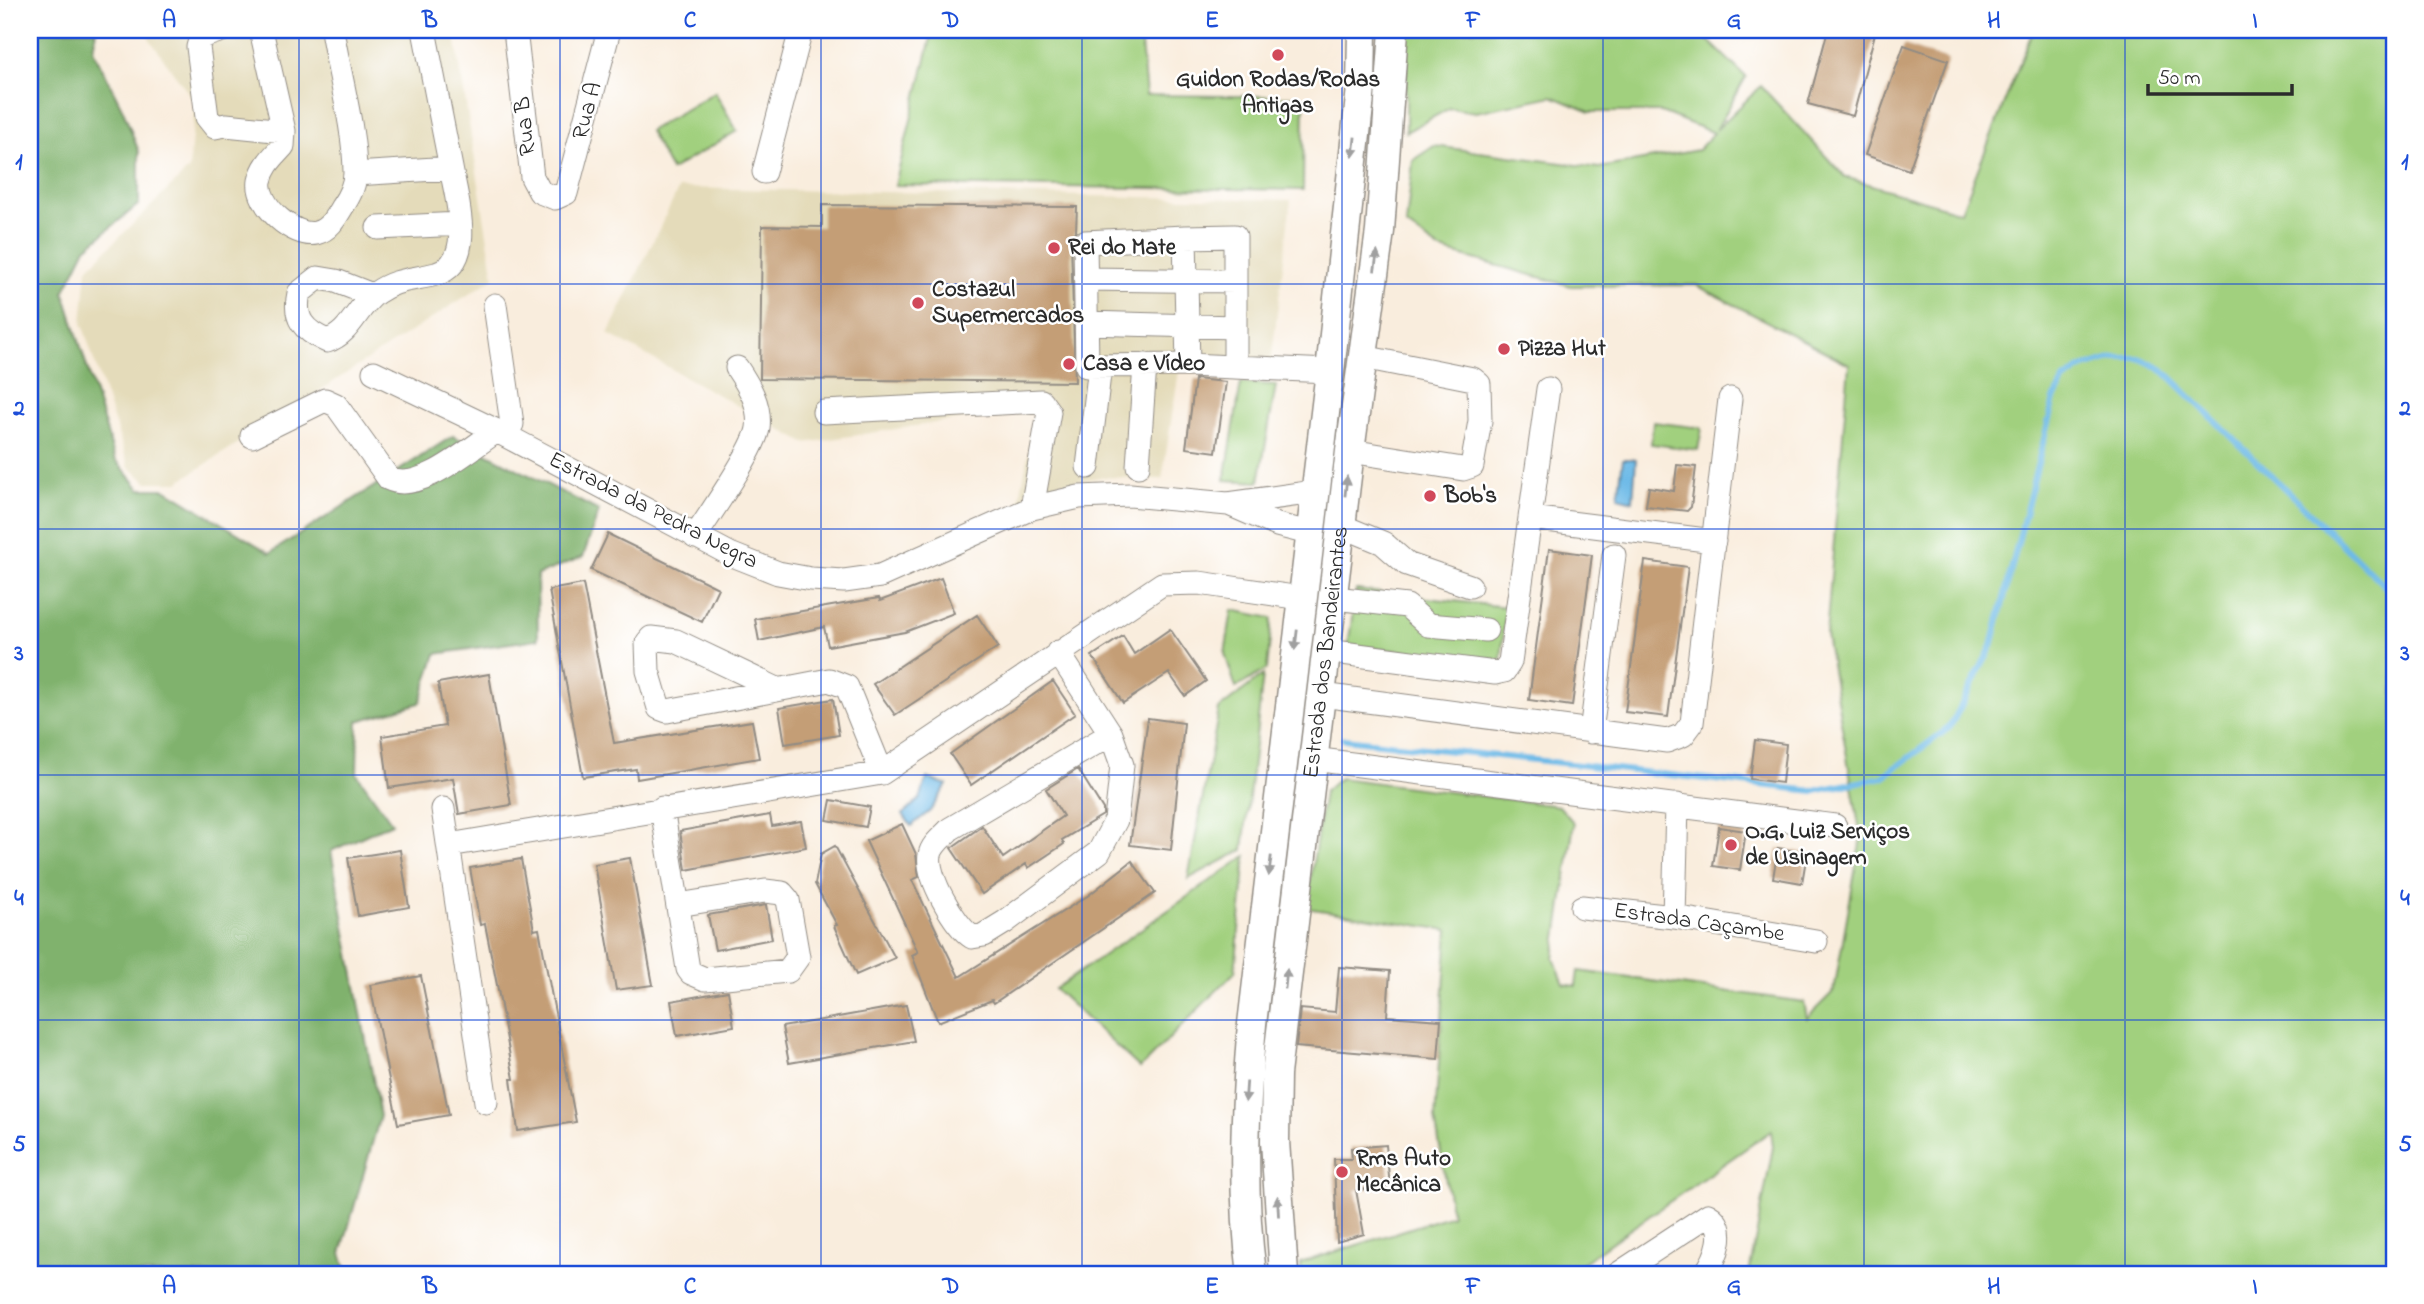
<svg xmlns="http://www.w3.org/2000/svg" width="2424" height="1304" viewBox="0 0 2424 1304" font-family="'Indie Flower',sans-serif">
  <rect width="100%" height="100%" fill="#fff"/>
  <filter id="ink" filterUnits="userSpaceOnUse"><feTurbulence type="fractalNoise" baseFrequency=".0143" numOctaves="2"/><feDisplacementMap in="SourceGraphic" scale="14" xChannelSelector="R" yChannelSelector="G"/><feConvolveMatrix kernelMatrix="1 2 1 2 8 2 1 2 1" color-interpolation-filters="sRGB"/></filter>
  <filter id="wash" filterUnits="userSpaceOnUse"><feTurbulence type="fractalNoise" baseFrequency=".00686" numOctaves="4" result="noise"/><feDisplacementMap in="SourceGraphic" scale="28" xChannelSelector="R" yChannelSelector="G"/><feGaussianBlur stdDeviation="1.57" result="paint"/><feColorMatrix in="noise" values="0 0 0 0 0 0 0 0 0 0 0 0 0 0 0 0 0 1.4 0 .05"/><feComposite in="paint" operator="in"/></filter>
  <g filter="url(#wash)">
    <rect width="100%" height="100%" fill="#f9eddd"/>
    <!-- built -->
    <path fill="#e4dbba" d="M143,30H454L494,278L178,482H147L129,467L82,323L87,269L189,169L195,102Z
      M679,188L1291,200L1269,379L1179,371L1162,479L1102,477L1061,483L1019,503L1037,407L805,443L608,334Z"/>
    <!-- green -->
    <path fill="#a1d07e" stroke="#667e54" stroke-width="2" d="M933,30H1072L1140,34L1146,95L1304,97L1303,190L895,185Z
      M1406,30H1693L1710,42L1746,77L1716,130L1761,86L1845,177L1961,212L2033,30H2394V1274H1749L1773,1147L1771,1131L1566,1274H1456L1455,1269L1442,1274H1302L1300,1263L1452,1215L1435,1119L1448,930L1306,908L1324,792L1340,778L1559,806L1574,823L1554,958L1564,984L1576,986L1578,971L1804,1002L1807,1018L1834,991L1861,838L1826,635L1849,364L1696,285L1571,286L1441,250L1406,225L1413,160L1434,146L1599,168L1698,150L1714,133L1661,112H1590L1552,96L1476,112L1450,108L1406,132Z
      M715,92L737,131L671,170L649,131Z
      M1241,383L1276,385L1259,482L1225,480Z
      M1653,422L1702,428L1698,450L1651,444Z
      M1356,590L1506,607L1501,660L1348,646Z
      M1232,610L1272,618L1267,669L1236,688L1225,654Z
      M1263,675L1243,850L1188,879L1219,709Z
      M1246,856L1235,972L1140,1068L1055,989Z"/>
    <!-- forest -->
    <path fill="#80b26d" stroke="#566e4c" stroke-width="2" d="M30,30H96L93,50L123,110L139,152V204L86,248L64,292L115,459L140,489H165L270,553L453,436L599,511L583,557L537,575L538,639L436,654L420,703L358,721L357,774L392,823L331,851L380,1116L341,1253L348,1274H30Z"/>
    <!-- water -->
    <path fill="#6dbae7" stroke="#4c7289" stroke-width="2" d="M1623,459H1636L1633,501L1618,497Z
      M927,778L947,785L930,811L911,826L903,814L920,799Z"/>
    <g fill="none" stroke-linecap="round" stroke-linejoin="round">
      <!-- stream -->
      <path stroke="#6dbae7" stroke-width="6" d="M1344,739L1814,791L1883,777L1950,727L1992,646L2054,399L2064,380L2082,368L2114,358H2139L2162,369L2394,595"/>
    </g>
    <g id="blocks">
      <!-- building -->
      <path fill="#c49e76" d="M1828,30H1876L1853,116L1808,104Z
        M1904,45L1948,60L1909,170L1865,155Z
        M822,205L1077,207L1076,231L1071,242L1075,382L760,379L762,226L822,227Z
        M1195,379L1226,382L1216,452L1186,448Z
        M1677,465L1696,467L1691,507L1687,511L1646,506L1649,487L1674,491Z
        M608,534L718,588L702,622L591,570Z
        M1549,549L1592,555L1572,706L1529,700Z
        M1645,561L1688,567L1668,717L1625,712Z
        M941,578L954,613L905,632L828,646L824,627L759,641L755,619L879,598L880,601Z
        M583,584L614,743L752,721L759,758L637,779L636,769L583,777L549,590Z
        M977,615L998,647L895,715L873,684Z
        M1170,629L1206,681L1185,696L1169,673L1123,703L1092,656L1123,636L1134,654Z
        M489,674L511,805L459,814L453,778L389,788L382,736L445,726L438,683Z
        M1053,681L1075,714L971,785L950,754Z
        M833,699L839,735L785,744L779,708Z
        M1148,718L1184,723L1171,850L1130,845Z
        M1755,740L1786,744L1782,783L1750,779Z
        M1078,769L1103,809V815L1062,840L1064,844L1028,868L1026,864L982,894L951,848L982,826L1003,858L1063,816L1046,789Z
        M831,800L870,807L866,827L827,820Z
        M770,815L772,826L801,821L806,847L686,870L680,831Z
        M902,824L916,854L919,877L912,880L959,977L1089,895L1132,861L1155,893L994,1003L992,1000L938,1022L912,955L918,952L866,841Z
        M1719,827L1746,831L1740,870L1713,866Z
        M835,846L895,958L856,975L834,926L837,925L815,884L821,854Z
        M1778,848L1807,853L1802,883L1773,878Z
        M400,850L409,907L358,916L348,858Z
        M630,858L653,985L616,990L594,864Z
        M521,859L534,930L539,929L576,1122L518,1131L511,1079H514L499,995L485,924L480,925L470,868Z
        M766,905L772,939L715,950L708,915Z
        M1339,967L1390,971L1387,1016L1441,1020L1438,1059L1296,1047L1300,1009L1335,1012Z
        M421,976L449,1115L398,1124L370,985Z
        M728,991L734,1026L677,1036L671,1001Z
        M906,1005L914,1041L789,1063L782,1027Z
        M1386,1145L1390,1187L1356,1190L1364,1234L1337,1242L1334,1159H1352L1351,1148Z"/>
    </g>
  </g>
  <g filter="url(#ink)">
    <use href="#blocks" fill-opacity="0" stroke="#928c84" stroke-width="2"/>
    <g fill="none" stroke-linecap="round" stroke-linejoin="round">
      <defs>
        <path id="minor" d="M222,30L201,37L198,47L207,117L215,127L226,125L284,131
          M261,30L284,131L283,146C273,157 263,166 260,181C256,205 294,238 316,233C329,230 336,217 342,207C349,197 355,185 355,173C355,130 339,73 332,30
          M515,30L532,177L540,192L555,198L566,193L609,30
          M764,172L801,30
          M355,174L451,168L424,30
          M378,228L460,224
          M1185,237L1235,236V367
          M1086,279L1235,281
          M372,295L336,281L318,278L299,293C293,319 304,331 327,341C351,333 356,308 376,293C395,279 413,280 436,274C477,262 456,197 451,168
          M495,305L512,424L506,435
          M1086,323L1235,327
          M1188,365L1185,237L1085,242L1087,366L1188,365L1330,371
          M374,372L497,431L730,554L778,573L811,579L844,581L880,576L1032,508L1079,497L1130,495L1228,504L1314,492
          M1548,389L1530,518L1714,541
          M824,412L1041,401L1049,412L1032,508
          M252,436L325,400L336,405L389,479C420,494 470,448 497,431
          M1350,451L1463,469L1472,466L1480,421L1479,384L1473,379L1363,357
          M1138,466L1145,365
          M1088,467L1100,366
          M1231,505L1277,525L1309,533
          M1342,526L1383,543L1407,564L1470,586
          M695,537C709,515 755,450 758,428C761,405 749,386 737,368
          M1334,598L1407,606L1428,625L1486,630
          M1327,651L1495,673L1504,671L1510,662L1530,518
          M1058,652L1111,734L1122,765L1116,820L1099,852L1005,922L984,935L972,937C955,926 926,876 930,855C932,844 943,837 950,829L1111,734
          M777,689L676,641L651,638L647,643L648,671L659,708L667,711L829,680L847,687L882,773
          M1322,695L1667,741L1683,735L1692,723L1730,399
          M1591,732L1614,555
          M1313,759L1835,826
          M662,808L688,969L691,973L705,979L788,971L798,957L788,900L782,893L765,891L678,905
          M443,809L486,1102
          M449,845L882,773L1162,584L1199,583L1301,598
          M1582,907L1674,917L1816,941
          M1674,917L1677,805
          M1618,1274L1708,1215C1730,1227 1716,1259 1705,1274"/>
        <g id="major">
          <path d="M1252,1274C1241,1191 1245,1107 1252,1024L1330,371L1361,88L1362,30"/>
          <path id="s1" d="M1284,1274L1275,1141L1276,1074L1350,451L1380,231L1394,30"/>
        </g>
      </defs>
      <!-- minor casing -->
      <use href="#minor" stroke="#928c84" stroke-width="25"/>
      <!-- major casing -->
      <use href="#major" stroke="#928c84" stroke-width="31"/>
      <!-- minor -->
      <use href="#minor" stroke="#fff" stroke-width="23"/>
      <!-- major -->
      <use href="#major" stroke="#fff" stroke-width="28"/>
    </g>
    <!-- one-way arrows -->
    <defs><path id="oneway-solid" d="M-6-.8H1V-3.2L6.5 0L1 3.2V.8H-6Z" transform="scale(1.75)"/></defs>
    <g fill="#a0a0a0">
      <use href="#oneway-solid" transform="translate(1354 147) rotate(96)"/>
      <use href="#oneway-solid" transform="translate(1376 261) rotate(-82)"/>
      <use href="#oneway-solid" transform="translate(1346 486) rotate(-84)"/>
      <use href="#oneway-solid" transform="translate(1296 640) rotate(97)"/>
      <use href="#oneway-solid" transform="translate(1270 866) rotate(97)"/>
      <use href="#oneway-solid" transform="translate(1286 979) rotate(-84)"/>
      <use href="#oneway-solid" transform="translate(1246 1092) rotate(94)"/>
      <use href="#oneway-solid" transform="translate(1278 1206) rotate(-93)"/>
    </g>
  </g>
  <!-- grid -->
  <path fill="none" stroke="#1d4ed8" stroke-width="2" stroke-opacity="0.55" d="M299,30V1274M560,30V1274M821,30V1274M1082,30V1274M1342,30V1274M1603,30V1274M1864,30V1274M2125,30V1274M30,284H2394M30,529H2394M30,775H2394M30,1020H2394"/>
  <!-- markers -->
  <g fill="#d1495b" stroke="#fff" stroke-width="2.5">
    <circle cx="1278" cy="55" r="7"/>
    <circle cx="1054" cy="248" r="7"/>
    <circle cx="918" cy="303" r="7"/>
    <circle cx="1504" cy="349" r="7"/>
    <circle cx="1069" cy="364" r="7"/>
    <circle cx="1430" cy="496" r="7"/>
    <circle cx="1731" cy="845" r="7"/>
    <circle cx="1342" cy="1172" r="7"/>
  </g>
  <g text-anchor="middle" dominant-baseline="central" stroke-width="5" stroke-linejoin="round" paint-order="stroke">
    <!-- poi labels -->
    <g font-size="23" font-weight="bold" fill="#2b2b2b" stroke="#fff" text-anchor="start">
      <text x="1278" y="80" text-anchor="middle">Guidon Rodas/Rodas<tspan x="1278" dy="26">Antigas</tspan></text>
      <text x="1068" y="248">Rei do Mate</text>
      <text x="932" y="290">Costazul<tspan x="932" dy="26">Supermercados</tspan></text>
      <text x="1518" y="349">Pizza Hut</text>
      <text x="1083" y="364">Casa e Vídeo</text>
      <text x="1444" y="496">Bob's</text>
      <text x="1745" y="832">O.G. Luiz Serviços<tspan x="1745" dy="26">de Usinagem</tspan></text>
      <text x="1356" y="1159">Rms Auto<tspan x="1356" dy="26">Mecânica</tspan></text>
    </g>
    <!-- street labels -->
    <g font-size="23" fill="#2b2b2b" stroke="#fff">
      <text transform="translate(588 111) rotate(-75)">Rua A</text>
      <text transform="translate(526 126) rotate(-96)">Rua B</text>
      <text transform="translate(653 511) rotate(27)">Estrada da Pedra Negra</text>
      <text stroke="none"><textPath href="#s1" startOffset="625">Estrada dos Bandeirantes</textPath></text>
      <text transform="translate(1699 923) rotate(8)">Estrada Caçambe</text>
    </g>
  </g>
  <!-- margin -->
  <rect width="2424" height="1304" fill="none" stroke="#fff" stroke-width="77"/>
  <!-- scale -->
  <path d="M2148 84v10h144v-10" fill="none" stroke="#2b2b2b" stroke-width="3.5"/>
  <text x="2158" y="84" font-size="21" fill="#2b2b2b" stroke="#ffffff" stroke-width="5" paint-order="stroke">50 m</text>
  <rect x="38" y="38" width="2348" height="1228" fill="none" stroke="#1d4ed8" stroke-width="2.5"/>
  <g font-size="23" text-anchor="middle" font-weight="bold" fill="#1d4ed8">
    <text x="169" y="27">A</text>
    <text x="430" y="27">B</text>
    <text x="690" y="27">C</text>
    <text x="951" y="27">D</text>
    <text x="1212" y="27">E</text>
    <text x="1473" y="27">F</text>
    <text x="1734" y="27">G</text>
    <text x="1994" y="27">H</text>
    <text x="2255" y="27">I</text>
    <text x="19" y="169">1</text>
    <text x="2405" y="169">1</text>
    <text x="19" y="415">2</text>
    <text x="2405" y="415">2</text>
    <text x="19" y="660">3</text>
    <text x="2405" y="660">3</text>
    <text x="19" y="905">4</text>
    <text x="2405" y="905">4</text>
    <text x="19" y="1151">5</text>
    <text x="2405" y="1151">5</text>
    <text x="169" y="1293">A</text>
    <text x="430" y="1293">B</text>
    <text x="690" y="1293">C</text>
    <text x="951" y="1293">D</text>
    <text x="1212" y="1293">E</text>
    <text x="1473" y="1293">F</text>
    <text x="1734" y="1293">G</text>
    <text x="1994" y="1293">H</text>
    <text x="2255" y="1293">I</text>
  </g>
</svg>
